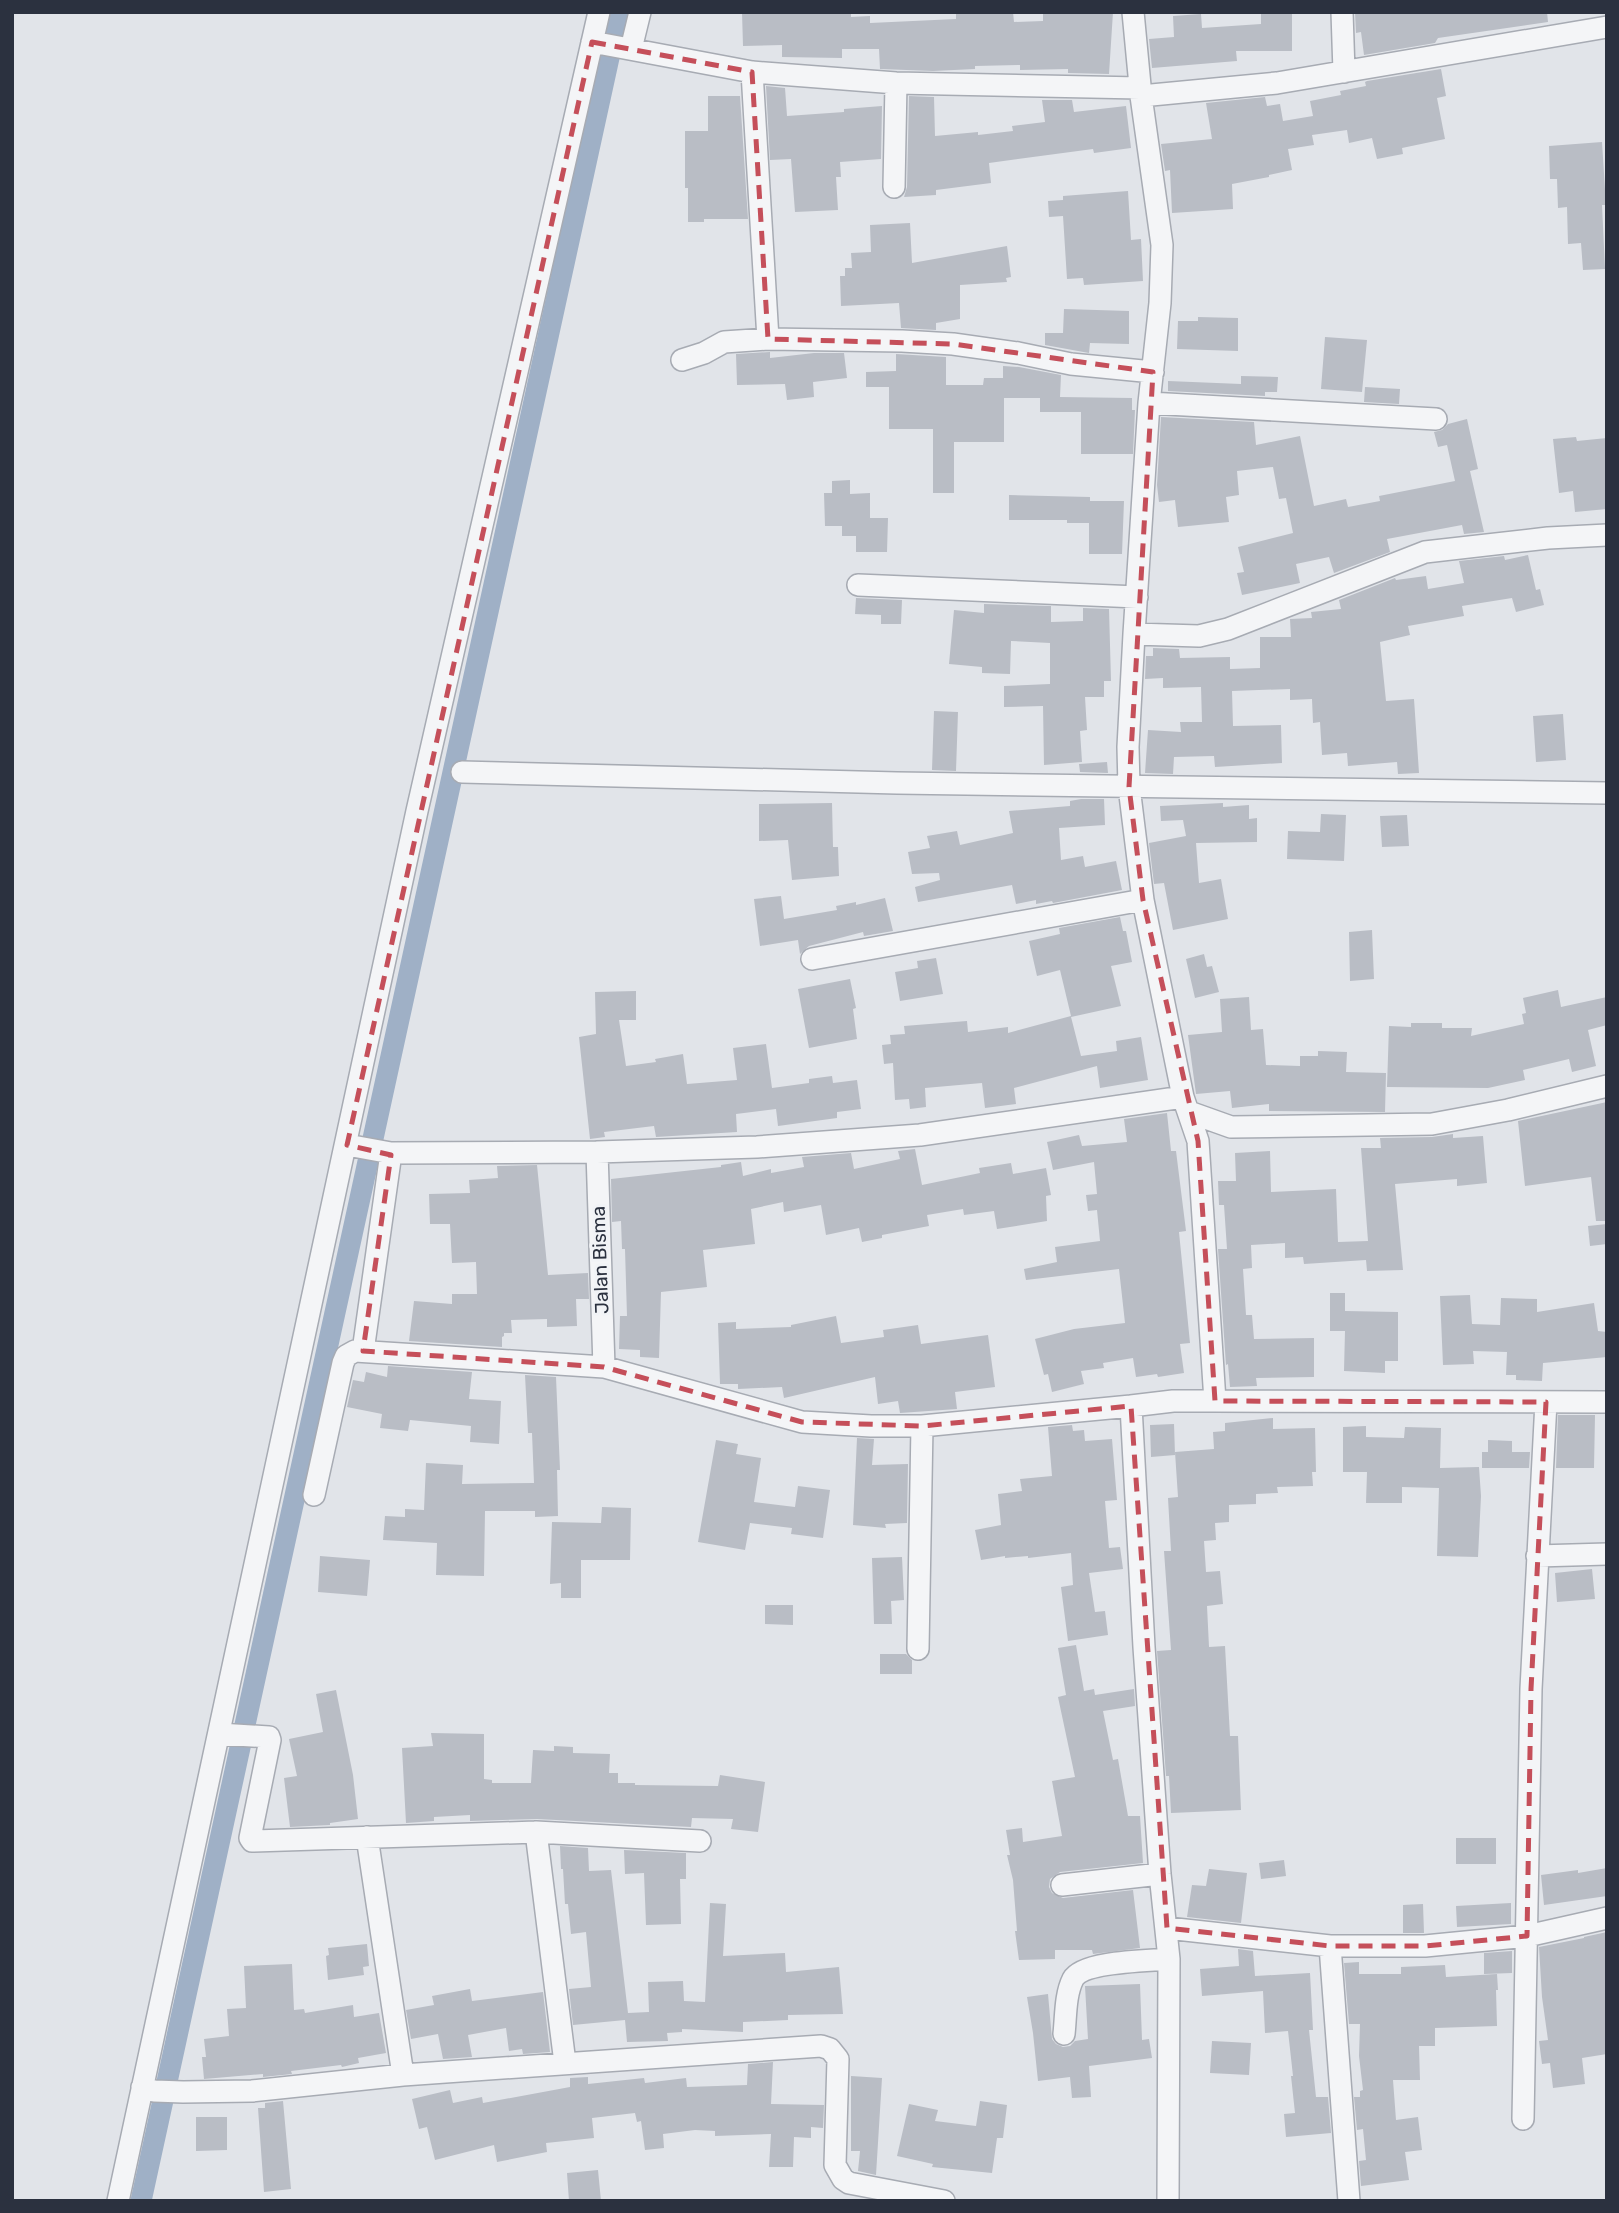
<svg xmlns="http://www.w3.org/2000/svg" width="1619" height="2213" viewBox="0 0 1619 2213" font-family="Rubik,sans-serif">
  <rect width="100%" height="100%" fill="#e1e4e9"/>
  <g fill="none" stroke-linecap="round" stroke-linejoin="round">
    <!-- canal -->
    <path stroke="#9fb0c6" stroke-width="21" d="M141,2201C295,1470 453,740 619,12"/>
  </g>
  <!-- building -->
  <path fill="#b9bdc5" d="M742,12H851V17L870,16V23L956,19V12H1013L1014,22L1043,21V12H1113L1109,74L1068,73V69L1020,70V65L975,66V69L933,71L880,69L879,49H842V58L782,57V45L743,46Z
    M1261,12H1292V51H1236L1237,61L1152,68L1149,39L1174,37L1173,16L1201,14L1202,28L1261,24Z
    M1355,12H1547L1548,22L1438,38L1435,43L1364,55L1361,32L1356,33Z
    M1441,69L1446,96L1437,98L1445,139L1402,148L1403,154L1377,159L1372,138L1349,143L1347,130L1312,135L1314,145L1288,149L1292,170L1269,175V177L1232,184L1233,209L1172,213L1170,170L1165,171L1161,144L1212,139L1206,103L1265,97L1267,106L1280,104L1283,121L1313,116L1310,101L1341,95L1340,91L1366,86L1365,82L1367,81Z
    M766,86L785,88L787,116L844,112V109L882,106L881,159L840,162L841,177H836L838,210L795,212L791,159L770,160Z
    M708,96H740L748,219H704V222H688V188H685V131H708Z
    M909,96L934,97L935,136L978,132V135L1013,131L1012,126L1045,122L1042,100H1072L1074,112L1126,106L1131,148L1094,153L1093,149L989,163L991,183L936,190V195L904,197L907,187Z
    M1602,142L1606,205H1602L1605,269L1583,270L1581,243L1568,244L1567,207L1558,208L1557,179H1550L1549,146Z
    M1128,191L1131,240L1141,239L1143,281L1084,285L1083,278L1067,279L1063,216L1049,217L1048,201L1063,200V196Z
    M910,223L912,263L1007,246L1011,277L1006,278L1007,282L960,285V319L936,323V330L901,328L899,303L841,306L840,276H845V268H852L851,253L871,252L870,225Z
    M1064,309L1129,311V344L1090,343L1089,353L1045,345V333H1063Z
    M1198,317L1238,318V351L1177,349L1178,321H1198Z
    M1325,337L1367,340L1362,392L1321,389Z
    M770,352V358L814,353H844L847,378L813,382L814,397L787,400L785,384L737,385L736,354Z
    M896,354L946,357V385H983L984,378H1003V366L1019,367L1061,375L1060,397L1132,398V410H1135L1133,454H1081V412H1040V398H1004V442H954V493H933V429H889V387H866V372L896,371Z
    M1241,376L1278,377L1277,392H1265V396L1168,391V381L1241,384Z
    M1365,387L1400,389L1399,404L1364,402Z
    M1161,417L1254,422L1256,445L1300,436L1314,506L1346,499L1348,507L1380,501L1379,496L1455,481L1447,445L1438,447L1434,432L1442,430L1448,424L1467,419L1478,469L1470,471L1484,532L1464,534L1462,525L1387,539L1390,552L1334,573L1329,557L1296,564L1300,583L1242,595L1237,573L1244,572L1238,547L1293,533L1286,498L1279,499L1273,467L1237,471L1239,495L1226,497L1229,522L1178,527L1175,500L1159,502L1157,485Z
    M1576,437L1577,441L1607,438V509L1575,512L1573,491L1559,493L1553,439Z
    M850,480V494L870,493V518H888L887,552H856V536H842V526H825L824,493H832V481Z
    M1009,495L1090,497V501H1124L1122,554H1089V523H1067V520H1009Z
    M1528,555L1536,590L1540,589L1544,605L1516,612L1512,598L1462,606L1464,616L1408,626L1410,635L1380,642L1386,701L1414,699L1419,773L1398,774L1397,762L1348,766L1347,753L1322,755L1320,722L1313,723L1312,699L1290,700V689L1232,691L1233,726L1281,725L1282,763L1215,767L1214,756L1174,757L1173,774L1145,773L1148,730L1181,732L1180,722H1202L1201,687L1163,688V678L1145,679L1146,656H1153V648L1179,649L1180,658L1230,657V669L1260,668V637H1291L1290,619L1312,618L1311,612L1341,609L1339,600L1395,578L1396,580L1426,576L1428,589L1464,583L1459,561L1504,556L1505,560Z
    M856,598L902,600L901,624H881V615L855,614Z
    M984,604L1051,606V622L1083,621V608L1109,609L1111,681H1104V697H1085L1087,730L1080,731L1082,762L1044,765L1043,706L1004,707V686L1050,684V643L1011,641L1010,674L982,673V667L949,664L954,610L984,613Z
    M934,711L958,712L956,771L932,770Z
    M1563,714L1566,760L1536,762L1533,716Z
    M1107,762L1108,773L1080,772L1079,764Z
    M1081,799H1104L1105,825L1059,828L1061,860L1083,856L1085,867L1116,861L1122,890L1053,903L1052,901L1036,904V900L1016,904L1012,885L918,902L915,887L940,880L939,873L912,874L908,852L930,848L927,836L957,831L960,845L1013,833L1009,811L1070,806V801Z
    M832,803L833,847H838L839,876L792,880L788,840L759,841V804Z
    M1223,803V807L1249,805V819L1257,818V842L1196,843L1199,883L1221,879L1228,919L1173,930L1164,883L1154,884L1149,843L1186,836L1183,820L1161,821L1160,806Z
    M1321,814L1346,815L1344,861L1287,859L1288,831L1320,832Z
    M1407,815L1409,846L1382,847L1380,816Z
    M781,896L784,919L837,910L836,906L856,902V905L885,898L893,931L864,936L863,932L809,946L800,954L798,940L760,946L754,899Z
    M1120,917L1123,931H1126L1132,962L1111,966L1121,1006L1071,1017L1081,1056L1117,1051L1116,1041L1141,1037L1148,1080L1100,1088L1097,1066L1014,1088L1016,1104L985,1108L982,1083L925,1088L926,1107L910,1109L909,1099L895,1100L893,1063L884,1064L882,1045L891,1044L890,1035L905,1034L904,1026L967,1021L968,1032L1008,1027V1033L1071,1016L1060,970L1037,976L1029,941L1060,934L1059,928Z
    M1372,930L1374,979L1350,981L1349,932Z
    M1204,954L1207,967L1212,966L1219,992L1195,998L1186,959Z
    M936,958L943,994L900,1001L895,972L918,968L917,961Z
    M850,979L856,1008L853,1009L857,1039L809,1048L798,989Z
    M1558,990L1561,1007L1607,997V1025L1588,1030L1596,1066L1572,1072L1569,1059L1523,1070L1525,1080L1488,1088L1387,1087L1389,1026L1411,1027V1023H1442V1028H1472L1471,1036L1524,1024L1522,1014L1526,1013L1523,998Z
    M636,991V1020H619L626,1066L656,1062L655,1059L683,1054L687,1084L737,1080L733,1048L766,1044L772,1088L809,1083V1079L832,1076L833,1083L857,1080L861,1109L837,1112V1118L778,1126L776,1109L736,1114L737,1132L656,1137L654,1126L604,1132L605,1137L590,1139L579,1037L596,1034L595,992Z
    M1249,997L1251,1030L1263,1029L1266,1065L1300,1066V1056H1318V1051L1347,1052L1346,1072L1386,1073L1385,1112L1269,1111V1104L1232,1108L1230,1091L1196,1094L1188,1035L1222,1032L1220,999Z
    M1607,1102V1221H1596L1591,1177L1525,1186L1518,1121Z
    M1167,1113L1171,1151H1176L1186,1231L1179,1232L1190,1343L1180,1344L1184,1373L1158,1377L1157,1374L1136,1377L1133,1358L1103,1363L1104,1368L1081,1371L1084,1384L1052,1392L1048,1374L1044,1375L1035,1339L1074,1329L1125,1323L1119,1269L1026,1280L1024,1269L1057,1262L1055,1247L1100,1241L1097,1210L1088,1211L1086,1195L1097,1194L1094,1162L1053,1170L1047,1142L1079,1135L1082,1146L1127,1142L1124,1119Z
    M1453,1134V1138L1483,1136L1487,1183L1457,1186V1179L1395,1184L1403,1270L1367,1271L1366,1260L1304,1264L1303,1257L1285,1258V1243L1251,1245L1252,1268L1243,1269L1246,1315H1252L1254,1339L1314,1338V1377L1256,1378L1257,1386L1230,1387L1228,1364L1226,1365L1218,1249H1227L1224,1205H1219L1218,1181H1236L1235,1153L1270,1151L1271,1192L1336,1189L1338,1242L1368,1241L1361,1148H1381L1380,1138L1432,1137Z
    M915,1149L922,1185L980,1173L979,1168L1011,1163L1013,1174L1046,1168L1051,1195L1046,1196L1047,1221L997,1229L994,1211L964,1215L963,1209L927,1215L929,1226L882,1235V1238L862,1242L859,1228L826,1235L821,1205L784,1212L783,1202L751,1209L755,1244L703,1250L707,1287L661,1292L659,1358L640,1357V1350L619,1349L620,1316H627L625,1249H622L621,1221L612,1222L611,1179L721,1167V1165L741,1162L743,1176L771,1169V1173L804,1167L802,1157L851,1153L854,1169L900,1159L898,1151Z
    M537,1165L548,1275L588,1273L589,1299H576L577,1326L547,1327V1319L511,1320L512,1333H504V1336L502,1337V1347L409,1341L414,1301L452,1304V1294H477L476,1262L452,1263L450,1224H430L429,1194L470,1193L469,1180L498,1178L497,1166Z
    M1607,1224V1244L1590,1246L1588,1226Z
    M1330,1293H1345V1311L1398,1312V1361H1385V1373L1344,1371L1345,1331H1330Z
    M1470,1295L1472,1324L1500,1325L1501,1298L1537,1299V1312L1594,1303L1598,1331L1607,1332V1357L1543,1363L1542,1381L1516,1380V1375H1506L1507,1352L1473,1351L1474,1364L1443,1365L1440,1296Z
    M836,1316L841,1343L884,1337L883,1330L918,1325L921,1344L988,1335L995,1387L955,1392L957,1409L900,1413L898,1401L878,1404L875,1377L784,1398L782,1387L738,1389V1384H720L718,1323L736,1322V1329L791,1327V1325Z
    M388,1366L472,1372L469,1399L501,1401L499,1444L470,1442L471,1426L410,1420L408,1431L380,1428L382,1414L347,1407L353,1380L364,1382L366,1372L387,1377Z
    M525,1375L556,1377L560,1470H557L558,1516L535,1517V1511H485L484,1576L436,1575L437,1543L383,1540L385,1516L405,1517V1509L424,1510L426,1463L463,1465L462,1484L534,1483L532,1433H528Z
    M1558,1415H1595L1594,1468H1556Z
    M1273,1418V1429L1315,1428L1316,1472H1312L1313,1486L1277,1487L1278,1493L1256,1494V1504L1229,1505V1522L1215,1523L1216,1540L1204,1541L1206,1572L1220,1571L1223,1604L1207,1606L1209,1647L1225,1646L1230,1736H1238L1241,1810L1171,1813L1169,1776H1166L1157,1651L1171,1650L1164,1551H1171L1168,1498L1178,1497L1175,1452L1214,1449L1213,1432L1225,1431V1423Z
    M1174,1424L1175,1455L1151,1457L1150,1425Z
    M1072,1425L1073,1431L1084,1430L1085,1441L1112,1439L1117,1500L1105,1501L1109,1548L1120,1547L1123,1569L1089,1573L1095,1612L1105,1611L1108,1635L1068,1641L1061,1587L1073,1585L1071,1553L1028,1558V1556L1005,1558V1556L981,1560L975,1530L1001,1525L998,1494L1022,1491L1020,1479L1052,1476L1048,1427Z
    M1366,1426V1437L1404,1438L1405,1427L1441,1428L1440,1468L1479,1467L1481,1496L1478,1557L1437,1556L1439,1488L1402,1487V1503H1366L1367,1472H1343V1427Z
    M857,1438L874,1439L872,1465L908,1464L907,1523L885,1524L886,1528L853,1525Z
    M716,1440L738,1444L736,1454L761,1458L754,1502L795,1507L798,1486L830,1490L823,1538L791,1534L792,1528L750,1523L745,1550L698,1542Z
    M1488,1440L1512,1441V1452H1530L1529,1468H1482V1452H1488Z
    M602,1507L631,1508L630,1560H581V1598H561V1583L550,1584L552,1522L601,1523Z
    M320,1556L370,1560L367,1596L318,1592Z
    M902,1557L904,1600L891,1601L892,1624H874L872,1558Z
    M1592,1569L1595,1599L1557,1602L1555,1573Z
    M765,1605H793V1625L765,1624Z
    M1076,1645L1084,1691L1094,1689L1095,1695L1134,1689L1135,1706L1103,1711L1113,1760L1118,1759L1128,1816H1140L1143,1863L1060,1872L1050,1879L1049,1887L1052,1893L1063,1898L1133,1890L1140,1948L1093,1954L1092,1950H1055V1959L1019,1960L1015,1931H1017L1013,1880L1007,1855H1010L1006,1830L1022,1828L1023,1842L1062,1836L1052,1781L1075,1777L1058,1697L1066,1695L1058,1648Z
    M880,1654H906L912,1660V1674H880Z
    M336,1690L353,1775L358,1819L330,1823V1825L290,1827L284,1778L297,1776L289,1739L323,1732L316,1694Z
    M431,1733L484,1734V1779L492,1780V1783H531L533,1750L554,1751V1746L573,1747V1753L610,1754L609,1773H618V1783H635V1785L718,1786L720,1775L765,1782L758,1832L731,1829L733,1819L692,1818L691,1827L537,1819L470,1821V1815L434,1817V1821L406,1823L402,1748L433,1746Z
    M1456,1838H1496V1864H1456Z
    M560,1846L588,1848L589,1871L611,1870L628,2013L649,2012L648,1982L683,1981L684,2001L705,2002L710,1903L726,1904L723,1956L785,1953L786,1972L839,1967L843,2014L788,2015V2020L743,2022V2032L682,2029V2032L667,2033L668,2041L627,2042L625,2020L573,2025L569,1989L591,1987L586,1932L571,1934L568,1904H565L563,1869H561Z
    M624,1850L686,1853V1879H680L681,1924L646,1925L644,1873L625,1874Z
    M1284,1860L1286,1876L1261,1879L1259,1863Z
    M1607,1868V1896L1544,1905L1541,1875L1578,1870V1873Z
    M1209,1869L1247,1873L1241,1923L1187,1917L1192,1885L1206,1886Z
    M1511,1903V1924L1457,1927L1456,1906Z
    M1423,1904L1424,1933H1403V1905Z
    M1607,1932V2054L1582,2058L1585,2084L1553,2088L1550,2063L1542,2064L1539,2041L1548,2040L1542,1997L1539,1947L1584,1938V1937Z
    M367,1944L369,1966L363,1967L364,1975L328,1980L326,1956L329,1955L328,1948Z
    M1238,1949L1253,1951L1255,1976L1310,1973L1313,2030H1309L1316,2097H1328L1331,2133L1286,2137L1284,2114L1295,2113L1291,2076H1293L1288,2031L1265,2033L1263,1991L1202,1996L1200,1969L1239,1966Z
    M1512,1951V1973L1484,1974V1953Z
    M1359,1962V1974H1401V1967L1445,1965L1446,1977L1497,1974L1498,1990H1496L1497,2026L1435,2028V2046H1419L1420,2080H1393L1396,2120L1418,2117L1422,2150L1405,2152L1409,2180L1361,2186L1359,2161L1366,2160L1363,2129L1357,2130L1354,2097H1360V2091L1363,2090L1359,2056L1360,2024H1349L1344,1963Z
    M292,1964L294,2010L304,2009L305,2013L353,2005L354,2017L379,2013L386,2053L358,2058L359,2063L342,2067L341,2065L291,2071L292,2074L263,2077V2074L204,2079L202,2057H206L204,2039L229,2036L227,2009L246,2008L244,1966Z
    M1140,1984L1142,2040L1149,2039L1152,2058L1089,2066L1091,2097L1072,2098L1070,2077L1038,2081L1033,2033L1027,1997L1048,1994L1052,2039L1056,2044L1063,2047L1070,2046L1075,2041L1088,2039L1085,1986Z
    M470,1989L472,2001L543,1992L550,2052L523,2054L522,2049L509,2051L506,2028L468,2035L472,2057L443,2059L438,2034L411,2039L406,2010L434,2005L432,1996Z
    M1212,2041L1251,2043L1249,2075L1210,2073Z
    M773,2062L771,2104L824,2105L823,2128L811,2127V2138L794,2137L793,2167H769L771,2134L715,2136V2131L695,2130L663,2134L664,2148L645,2150L641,2121L637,2122L635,2113L592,2118L594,2138L546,2143L547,2152L497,2162L494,2145L435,2160L427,2127L419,2129L412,2099L450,2090L453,2103L482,2097L483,2103L570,2087V2078L588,2077V2084L644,2078L645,2083L686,2078L687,2087L747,2085L748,2064Z
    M851,2076L882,2078L876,2175L858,2171L860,2151H851Z
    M283,2101L291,2189L264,2192L258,2108H265V2103Z
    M980,2101L1007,2105L1003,2138H997L992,2173L932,2167L933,2164L897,2156L909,2104L938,2110L935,2121L976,2126Z
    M196,2117H227V2150L196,2151Z
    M598,2170L601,2201H569L567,2173Z"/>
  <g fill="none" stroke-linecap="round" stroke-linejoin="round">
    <defs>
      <path id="street" d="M1133,12L1141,96L1162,245L1160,303L1149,403L1134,634L1128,747L1129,787L1143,900L1183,1097L1198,1141L1215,1401
        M1342,12L1344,72
        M592,42L752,72L896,83L1140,88
        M631,49L640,12
        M752,72L768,339
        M1141,96L1277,83L1607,27
        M894,187L896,83
        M682,360L704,353L724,342L768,339L902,341L953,344L1018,353L1071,364L1153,372
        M1149,403L1436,419
        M858,585L1137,597
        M1134,634L1199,636L1228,629L1425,552L1548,538L1607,535
        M462,772L897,783L1607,793
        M812,959L1143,900
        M1189,1112L1231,1127L1432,1124L1508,1110L1607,1086
        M347,1145L391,1153L597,1152L757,1147L920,1135L1183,1097
        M597,1152L604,1367
        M363,1351L391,1153
        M314,1495L343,1363L346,1356L355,1351L604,1367L802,1422L871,1426H922L1131,1406
        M1537,1556L1607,1554
        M918,1649L922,1426
        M219,1734L269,1737L270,1740L250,1838L252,1841L536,1832L700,1841
        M536,1832L565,2063
        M367,1837L403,2075
        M1062,1885L1160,1874
        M1167,1928L1330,1946H1425L1527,1936L1607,1918
        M1330,1946L1349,2201
        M1064,2034C1066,2016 1065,1995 1073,1979C1083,1961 1148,1961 1169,1959
        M142,2087L154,2091L183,2092L252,2091L403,2075L821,2046L830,2049L838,2059L835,2165L843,2179L849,2183L944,2201
        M1523,2119L1531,1689L1546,1402
        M118,2201L417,811L599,12
        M1168,2201L1169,1959L1160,1874L1144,1647L1131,1406L1173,1401H1215L1607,1402"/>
    </defs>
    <!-- street casing -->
    <use href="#street" stroke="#a7abb3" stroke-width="24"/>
    <!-- street -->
    <use href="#street" stroke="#f4f5f7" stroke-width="21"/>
  </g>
  <!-- marked area -->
  <path fill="none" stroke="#c54f5a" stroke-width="5" stroke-dasharray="14 9" stroke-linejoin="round" d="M592,42L752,72L768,339L953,344L1153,372L1129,787L1143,900L1198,1141L1215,1401L1546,1402L1531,1689L1527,1936L1425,1946H1330L1167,1928L1131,1406L922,1426L802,1422L604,1367L363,1351L391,1155L347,1145Z"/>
  <g text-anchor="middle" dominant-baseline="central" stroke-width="6" stroke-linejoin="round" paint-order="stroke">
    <!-- street labels -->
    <g font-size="19" fill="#2b313f" stroke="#f1f3f6">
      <text transform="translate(600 1260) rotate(-92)">Jalan Bisma</text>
    </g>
  </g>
  <!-- border -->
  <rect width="1619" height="2213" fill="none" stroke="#2b313f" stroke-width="28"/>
</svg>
